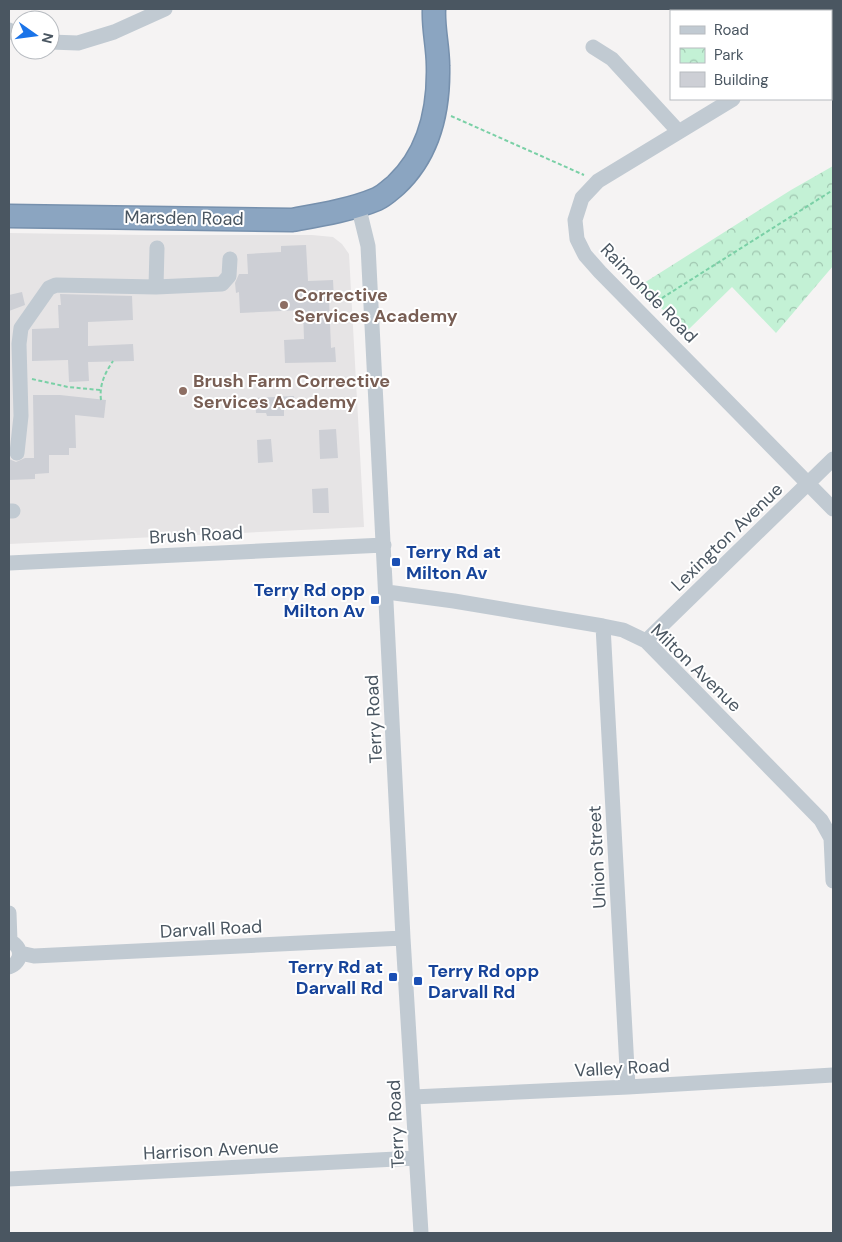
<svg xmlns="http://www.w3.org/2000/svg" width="842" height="1242" viewBox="0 0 842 1242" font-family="'DM Sans',sans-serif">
  <defs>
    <pattern id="park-crowns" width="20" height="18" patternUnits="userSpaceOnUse" patternTransform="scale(1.25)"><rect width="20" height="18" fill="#c3f1d5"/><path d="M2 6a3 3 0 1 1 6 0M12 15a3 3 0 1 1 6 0" fill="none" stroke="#a0c6b0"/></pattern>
  </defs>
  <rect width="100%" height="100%" fill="#f5f3f3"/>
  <!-- education -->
  <path fill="#e6e4e5" d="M9,233L145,235H312L333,237L342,244L349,254L364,527L9,544Z"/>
  <!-- park -->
  <path fill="url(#park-crowns)" d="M833,166V266L776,333L732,287L688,330L636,288L791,190Z"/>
  <!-- building -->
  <path fill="#cdcfd5" d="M306,245L308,281L333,280L334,299H329L331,348L335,347L336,362L285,363L284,340L304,339L303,310L240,313L239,292L236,293L235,283L239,274H248L247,254L281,252V246Z
    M22,292L25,305L9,311V295Z
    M60,294L132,296L133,320L88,322V346L133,344L134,361L88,362L89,381L69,382L68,360L32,361V329L59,328L58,305H61Z
    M33,395H60L106,400L104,418L75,415L76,448H69V455H49V473L35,474V479L9,480V459L16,462L25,458H34Z
    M294,396L295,407L284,408V416H267L266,413H256L255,398Z
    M336,429L338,458L320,459L319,430Z
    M271,439L273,462L258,463L257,440Z
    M328,488L329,513H313L312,489Z"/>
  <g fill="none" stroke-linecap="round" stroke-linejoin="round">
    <defs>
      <path id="highway" d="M9,216L292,220C320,215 351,210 377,199C384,196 390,190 396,185C429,154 439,110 438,66C438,47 433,28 434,9"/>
    </defs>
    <!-- highway casing -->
    <use href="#highway" stroke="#7690ad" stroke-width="25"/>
    <!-- path -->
    <path stroke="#7ad0a6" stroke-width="2" stroke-dasharray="4 2.5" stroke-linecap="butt" d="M451,116L584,175
      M651,305L833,190
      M32,379L68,387L100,390
      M101,400C99,385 105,373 113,361"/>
    <!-- minor -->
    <path stroke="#c1cad2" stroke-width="15" d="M765,9L767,11
      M9,30L20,37
      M831,41L833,40
      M50,42L78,43L114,32L165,9
      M593,47L612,59L679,132
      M733,99L598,181L582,198L575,220L577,239L585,255L600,272L833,509
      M358,205L368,246L403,938L421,1233
      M156,287L157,248
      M17,453L21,416L19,344L21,328L49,288L56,285L156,287L222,284L229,276L230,259
      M9,511H13
      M9,563L384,545
      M387,592L454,601L603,626L623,630L646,641L821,820L831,838L833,881
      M603,626L628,1087
      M646,641L833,459
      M9,913L10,941
      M9,941C23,946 23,962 9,967
      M20,953L34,956L403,938
      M413,1097L628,1087L833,1075
      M9,1179L416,1158"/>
    <!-- highway -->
    <use href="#highway" stroke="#8ba5c1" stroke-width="22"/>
  </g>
  <!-- markers -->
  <g fill="#8d6e63" stroke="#fff" stroke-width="2">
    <circle cx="284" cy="305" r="5"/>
    <circle cx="183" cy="391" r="5"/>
  </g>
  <g fill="#1a4fb4" stroke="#fff" stroke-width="2">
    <rect x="391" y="557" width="10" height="10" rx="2.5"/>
    <rect x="370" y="595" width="10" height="10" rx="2.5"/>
    <rect x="388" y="972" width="10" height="10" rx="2.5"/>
    <rect x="413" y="976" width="10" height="10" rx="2.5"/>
  </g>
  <g text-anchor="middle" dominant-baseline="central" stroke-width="4" stroke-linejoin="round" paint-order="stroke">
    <!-- street labels -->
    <g font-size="18" fill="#4a5661" stroke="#fff">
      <text transform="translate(184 218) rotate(1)">Marsden Road</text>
      <text transform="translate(649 293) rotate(46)">Raimonde Road</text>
      <text transform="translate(196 535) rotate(-3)">Brush Road</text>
      <text transform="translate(727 537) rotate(-44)">Lexington Avenue</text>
      <text transform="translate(696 668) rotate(44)">Milton Avenue</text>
      <text transform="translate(374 719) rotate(-93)">Terry Road</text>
      <text transform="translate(597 857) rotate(-93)">Union Street</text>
      <text transform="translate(211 929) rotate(-3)">Darvall Road</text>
      <text transform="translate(622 1068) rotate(-3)">Valley Road</text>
      <text transform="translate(396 1124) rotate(-93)">Terry Road</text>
      <text transform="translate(211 1150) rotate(-3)">Harrison Avenue</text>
    </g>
    <!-- education labels -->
    <g font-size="18" font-weight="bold" fill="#785e54" stroke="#fff" text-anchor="start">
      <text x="294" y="295">Corrective<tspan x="294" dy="21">Services Academy</tspan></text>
      <text x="193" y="381">Brush Farm Corrective<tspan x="193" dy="21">Services Academy</tspan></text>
    </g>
    <!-- transit labels -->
    <g font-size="18" font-weight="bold" fill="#164399" stroke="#fff" text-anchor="start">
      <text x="406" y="552">Terry Rd at<tspan x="406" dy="21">Milton Av</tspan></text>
      <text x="365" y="590" text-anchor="end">Terry Rd opp<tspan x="365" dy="21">Milton Av</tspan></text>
      <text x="383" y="967" text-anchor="end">Terry Rd at<tspan x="383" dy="21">Darvall Rd</tspan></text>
      <text x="428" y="971">Terry Rd opp<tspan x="428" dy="21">Darvall Rd</tspan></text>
    </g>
  </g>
  <!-- border -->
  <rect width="842" height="1242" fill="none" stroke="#4a5661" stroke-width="20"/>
  <!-- legend -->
  <rect x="670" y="10" width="162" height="90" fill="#ffffff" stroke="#b7bbc0"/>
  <rect x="680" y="26" width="25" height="8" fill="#c1cad2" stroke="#b7bbc0"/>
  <text x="714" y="35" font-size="15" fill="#4a5661">Road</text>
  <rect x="680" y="48" width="25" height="15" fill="url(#park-crowns)" stroke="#b7bbc0"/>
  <text x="714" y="60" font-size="15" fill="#4a5661">Park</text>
  <rect x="680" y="72" width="25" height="15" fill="#cdcfd5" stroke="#b7bbc0"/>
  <text x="714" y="85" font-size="15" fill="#4a5661">Building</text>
  <!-- north arrow -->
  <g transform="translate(35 35) rotate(104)"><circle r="24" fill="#ffffff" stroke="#b7bbc0"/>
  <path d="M0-4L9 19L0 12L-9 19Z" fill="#1a73e8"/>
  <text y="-8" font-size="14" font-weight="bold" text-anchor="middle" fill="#4a5661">N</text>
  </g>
</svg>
